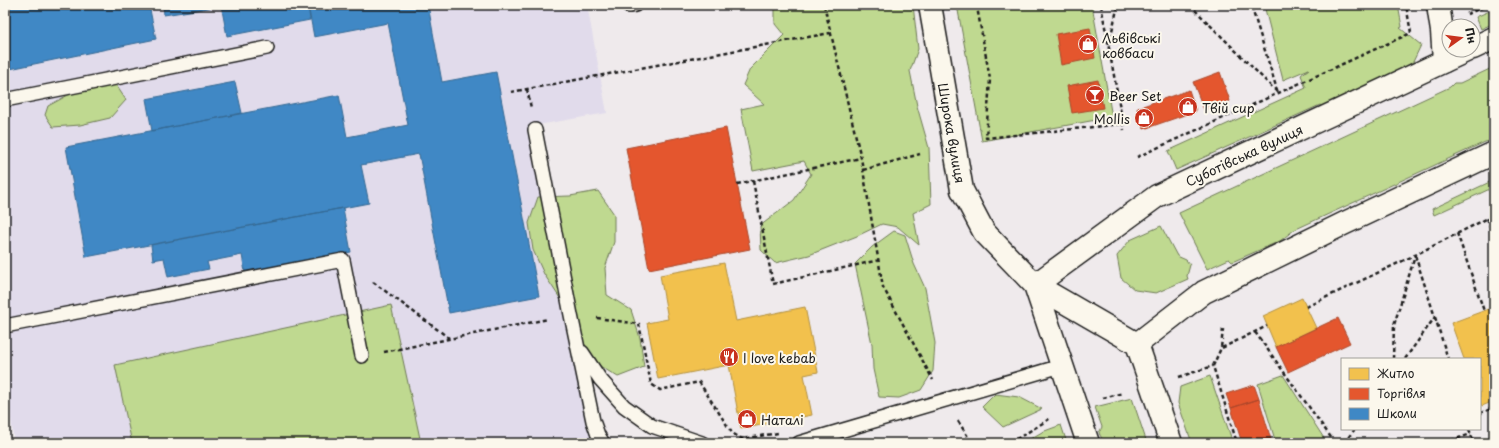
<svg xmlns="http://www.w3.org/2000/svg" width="1499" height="448" viewBox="0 0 1499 448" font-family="'Playpen Sans',sans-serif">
  <rect width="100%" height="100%" fill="#efeaec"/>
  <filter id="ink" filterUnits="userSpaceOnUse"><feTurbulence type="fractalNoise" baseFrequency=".025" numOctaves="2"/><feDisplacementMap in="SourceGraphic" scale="8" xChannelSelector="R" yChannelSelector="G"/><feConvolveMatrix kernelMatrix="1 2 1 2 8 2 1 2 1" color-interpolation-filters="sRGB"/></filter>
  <g filter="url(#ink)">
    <!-- built -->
    <path fill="#e1dbeb" d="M5,5H587L607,113L532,126L595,443H14L5,371Z"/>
    <!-- green -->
    <path fill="#bfd990" stroke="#6e7a56" d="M775,5H913L918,49L910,71L917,106L929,148L931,204L913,213L919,245L898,227L882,224L857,236L809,255L775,263L761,250L760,226L794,200L811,174L804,161L753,171L741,109L764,104L743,85L750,69L784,35L775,24Z
      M957,5H1092L1112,117L982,141Z
      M1264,5H1398L1402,27L1400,28L1421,45L1413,62L1384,79L1333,114L1320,105L1176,170L1168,151L1306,88L1301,75L1309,69L1283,80Z
      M1494,9V23L1481,29L1476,17Z
      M1494,67V140L1485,142L1294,230L1280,241L1232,262L1229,259L1207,269L1179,213L1450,87L1454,83H1460Z
      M116,85L126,100L110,118L80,125L53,127L45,115L48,106L70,94L93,88Z
      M1494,180V187L1434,215L1432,209Z
      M598,191L614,214V242L605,268L607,295L631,310L640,338L644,367L618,377L595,363L582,339L571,315L544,274L533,250L529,223L538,197L570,196Z
      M1161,226L1177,256L1186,260L1190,265L1187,276L1188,279L1156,293L1135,290L1121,278L1117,256L1130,240Z
      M894,231L905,235L914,264L925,288L935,343L933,371L921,390L899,398L879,397L873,369L872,344L855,264L872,247Z
      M391,305L421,443H132L115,365Z
      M1283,375L1327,443H1276L1258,384Z
      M1210,376L1233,443H1192L1178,403L1180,387Z
      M995,394L1019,397L1042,409L1003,427L982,407Z
      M1132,398L1147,443H1104L1099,433L1102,427L1095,407Z
      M1061,425L1067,443H1023L1042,432Z"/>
    <!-- homes -->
    <path fill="#f2c14e" stroke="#b2903f" d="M724,263L736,321L805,307L818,372L804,375L812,415L741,429L729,365L658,379L647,323L668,319L660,275Z
      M1302,298L1316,328L1276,347L1263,316Z
      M1494,307V401L1482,406L1480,402V359H1464L1451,323Z"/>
    <!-- shops -->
    <path fill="#e4572e" stroke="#a84529" d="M1090,28L1095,58L1061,65L1056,34Z
      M1220,72L1230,101L1204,110L1193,82Z
      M1098,80L1103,108L1072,113L1067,86Z
      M1189,90L1196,111L1144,129L1137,108Z
      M726,128L750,249L649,269L626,148Z
      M1338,318L1350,343L1288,372L1276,347Z
      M1254,385L1259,399L1231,408L1226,394Z
      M1259,399L1272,443H1242L1231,408Z"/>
    <!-- schools -->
    <path fill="#3f88c5" stroke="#346892" d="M5,5H149L156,39L5,70Z
      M163,5H221V6L164,15Z
      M221,5H308L310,20L227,36Z
      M308,5H428L442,82L496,72L539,296L449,313L419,154L361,165L369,203L86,257L66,147L339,95L347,137L408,125L388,23L314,37Z
      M235,82L242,113L152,131L146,99Z
      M343,208L351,252L245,272L242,255L207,262L209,269L168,277L164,258L153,260L151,245Z"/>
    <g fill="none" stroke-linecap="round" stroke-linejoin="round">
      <defs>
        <path id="service" d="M629,6L635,5
          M5,100L267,48
          M535,130L571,315L593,421L598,435L603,443
          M5,326L343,260L362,356
          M582,352L600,379L624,406L652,426L702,443
          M799,443L1061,366"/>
        <path id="minor" d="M1438,5L1442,31L1444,61"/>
        <path id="tertiary" d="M930,5L962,190L984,232L1035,285L1137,344L1171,443
          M1473,48L1494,38
          M1035,285L1157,196L1468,50
          M1035,285L1088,443
          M1137,344L1204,292L1345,223L1494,153"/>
      </defs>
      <!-- service casing -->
      <use href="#service" stroke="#1c1c1c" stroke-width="16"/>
      <!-- minor casing -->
      <use href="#minor" stroke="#1c1c1c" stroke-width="25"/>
      <!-- tertiary casing -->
      <use href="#tertiary" stroke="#1c1c1c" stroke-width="25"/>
      <!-- path -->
      <path stroke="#1c1c1c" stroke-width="2.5" stroke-dasharray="4 3" stroke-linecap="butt" d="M824,5L861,158L883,287L933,380
        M978,5L977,7L990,79L986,138L1122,124
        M1101,5L1124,130
        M1190,5L1278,93L1251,5
        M1467,14L1488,5
        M1109,44L1118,5
        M527,89L531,108
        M511,92L830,33
        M1137,157L1411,33L1406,5
        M863,170L920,154
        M753,181L773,284L879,260
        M737,184L861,158
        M1487,218L1494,238
        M1457,233L1484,311
        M373,282L449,338
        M1306,307L1415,255L1494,215
        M1435,317L1448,359
        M597,318L639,324L651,384L660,390L699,382L732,433L742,439L778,433
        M1223,329L1221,348L1213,366L1237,443
        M1255,332L1335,443
        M1222,348L1267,326
        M384,352L548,319
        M1393,359L1394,325L1415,256
        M1405,359L1435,317L1415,255
        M1179,377L1213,366
        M1103,398L1123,393
        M1480,413L1494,408
        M958,421L972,443
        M1469,429L1474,443
        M962,443L969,438
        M1010,443L1051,418
        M1344,443L1355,429
        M1444,443L1471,434"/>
      <!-- service -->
      <use href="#service" stroke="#fbf7ec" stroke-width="13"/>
      <!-- minor -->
      <use href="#minor" stroke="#fbf7ec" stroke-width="22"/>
      <!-- tertiary -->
      <use href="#tertiary" stroke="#fbf7ec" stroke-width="22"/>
    </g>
  </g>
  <!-- icons -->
  <defs>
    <symbol id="shop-disc" viewBox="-11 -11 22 22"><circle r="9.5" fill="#c8321e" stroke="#fbf7ec"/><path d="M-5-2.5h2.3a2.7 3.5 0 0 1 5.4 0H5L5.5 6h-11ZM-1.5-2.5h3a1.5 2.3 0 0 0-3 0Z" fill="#fff"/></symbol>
    <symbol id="bar-disc" viewBox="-11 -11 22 22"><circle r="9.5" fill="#c8321e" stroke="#fbf7ec"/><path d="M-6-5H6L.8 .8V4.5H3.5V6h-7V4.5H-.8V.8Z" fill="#fff"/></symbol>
    <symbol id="restaurant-disc" viewBox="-11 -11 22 22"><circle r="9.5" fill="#c8321e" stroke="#fbf7ec"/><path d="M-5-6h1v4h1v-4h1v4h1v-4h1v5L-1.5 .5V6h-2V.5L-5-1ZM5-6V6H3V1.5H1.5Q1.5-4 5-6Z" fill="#fff"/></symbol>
  </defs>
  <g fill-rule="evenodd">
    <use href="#shop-disc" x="1077" y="33" width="22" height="22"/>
    <use href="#bar-disc" x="1084" y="84" width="22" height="22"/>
    <use href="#shop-disc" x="1177" y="96" width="22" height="22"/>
    <use href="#shop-disc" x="1133" y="107" width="22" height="22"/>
    <use href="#restaurant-disc" x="718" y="346" width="22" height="22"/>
    <use href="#shop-disc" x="736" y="408" width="22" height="22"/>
  </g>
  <g text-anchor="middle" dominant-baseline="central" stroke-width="4" stroke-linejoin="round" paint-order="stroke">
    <!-- poi labels -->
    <g font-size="13" fill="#1c1c1c" stroke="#fbf7ec" text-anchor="start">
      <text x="1102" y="37">Львівські<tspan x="1102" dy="15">ковбаси</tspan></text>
      <text x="1109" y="95">Beer Set</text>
      <text x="1202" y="107">Твій сир</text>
      <text x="1130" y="118" text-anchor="end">Mollis</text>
      <text x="743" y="357">I love kebab</text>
      <text x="761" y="419">Наталі</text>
    </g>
    <!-- street labels -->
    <g font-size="13" fill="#1c1c1c" stroke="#fbf7ec">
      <text transform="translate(952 133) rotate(80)">Широка вулиця</text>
      <text transform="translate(1244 155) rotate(-25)">Суботівська вулиця</text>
    </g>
  </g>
  <!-- margin -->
  <rect width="1499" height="448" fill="none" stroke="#fbf7ec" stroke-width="20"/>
  <rect x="10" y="10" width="1479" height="428" fill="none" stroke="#1c1c1c" stroke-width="1.5" filter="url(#ink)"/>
  <!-- legend -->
  <rect x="1341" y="358" width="140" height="72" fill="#fbf7ec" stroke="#a29f99"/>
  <rect x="1349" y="368" width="20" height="12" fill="#f2c14e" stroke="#a29f99"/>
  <text x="1377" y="378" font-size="12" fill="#1c1c1c">Житло</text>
  <rect x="1349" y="388" width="20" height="12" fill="#e4572e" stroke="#a29f99"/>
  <text x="1377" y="398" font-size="12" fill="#1c1c1c">Торгівля</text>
  <rect x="1349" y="408" width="20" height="12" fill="#3f88c5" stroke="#a29f99"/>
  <text x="1377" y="418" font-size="12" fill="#1c1c1c">Школи</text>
  <!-- north arrow -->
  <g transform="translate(1461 38) rotate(76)"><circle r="19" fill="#fbf7ec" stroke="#a29f99"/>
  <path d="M0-3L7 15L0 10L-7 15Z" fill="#c8321e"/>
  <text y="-6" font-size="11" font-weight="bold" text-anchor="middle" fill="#1c1c1c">Пн</text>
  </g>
</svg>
